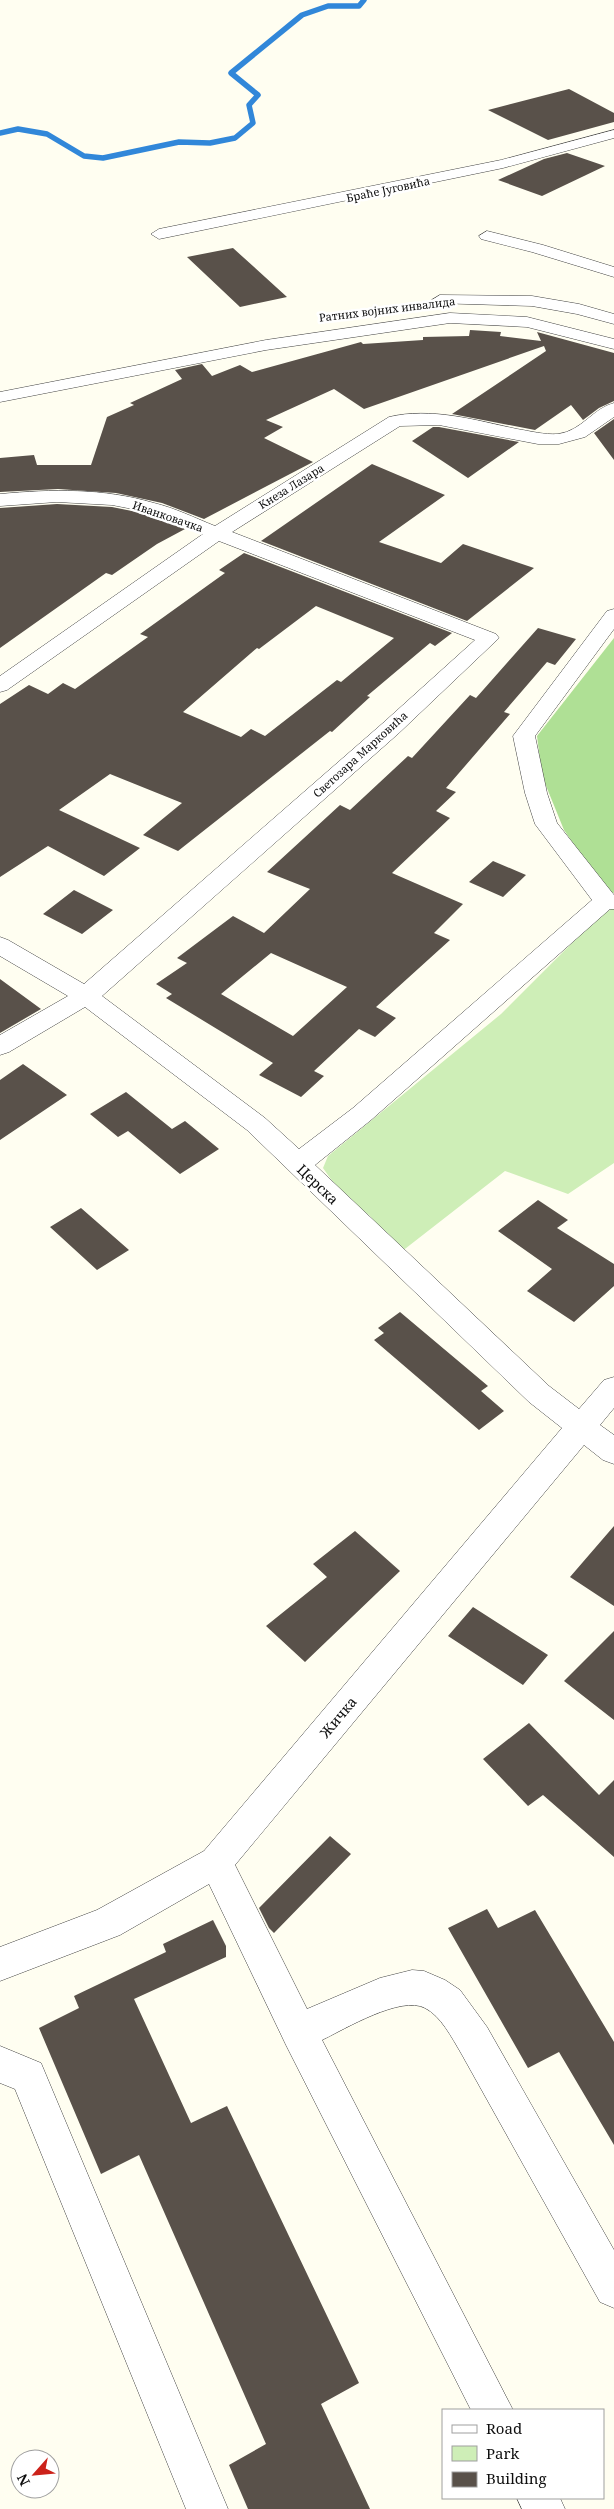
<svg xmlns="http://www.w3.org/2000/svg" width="614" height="2509" viewBox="0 0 614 2509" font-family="'Noto Serif',serif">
  <rect width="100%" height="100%" fill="#fffef1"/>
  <!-- green -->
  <path fill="#ceeeb7" d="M614,907V1163L568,1194L505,1171L401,1252L369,1215L347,1202L323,1168L328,1156L501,1014L595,920Z"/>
  <!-- forest -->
  <path fill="#afe095" d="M614,638V893L605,890L564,830L542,776L537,736Z"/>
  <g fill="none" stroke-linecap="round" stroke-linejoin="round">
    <!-- stream -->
    <path stroke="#3187d9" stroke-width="5.5" d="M0,133L18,129L47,134L84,156L103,158L179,142L210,143L235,138L253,123L249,105L258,95L231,73L302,15L328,6H359L364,0"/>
  </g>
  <!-- building -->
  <path fill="#59514a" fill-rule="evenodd" d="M569,89L614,113V122L548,140L488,110Z
    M567,153L605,166L542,196L498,180L544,159Z
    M233,248L287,297L240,307L187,257Z
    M470,330L501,332L500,336L541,341L537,332L614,353V401L599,408L583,420L571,405L535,430L452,414L546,351L544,346L364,409L334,389L266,420L283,427L264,438L313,462L204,519L162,503L116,493L58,489L0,492V458L34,455L37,465H91L107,417L134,405L130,403L182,379L175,370L202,364L212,376L240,365L252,372L361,342L363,344L423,340V337L469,336Z
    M614,419V460L594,433Z
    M433,427H439L519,442L468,478L412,441Z
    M372,464L445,495L379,542L441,563L463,544L534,568L467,621L261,541Z
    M57,504L112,507L142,513L185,529L157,544L112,575L106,573L0,648V508Z
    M244,553L452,633L435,646L430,643L367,696L370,697L332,732L330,731L178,851L143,835L182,803L110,774L59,810L140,848L104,876L48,846L0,877V704L29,685L48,694L63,683L75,689L148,637L140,634L225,573L219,570ZM316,606L394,638L341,682L337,680L265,736L251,729L241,737L183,712L257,648L259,649Z
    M538,628L576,639L555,665L547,662L504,712L510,714L446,788L456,792L436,811L450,818L392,873L463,904L434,933L450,940L376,1007L396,1018L375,1037L359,1029L314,1071L324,1076L301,1097L259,1075L273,1063L166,998L172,994L156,984L187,963L177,958L233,916L264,933L310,889L267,872L340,805L350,810L408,756L412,758L470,695L476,698ZM271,953L347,987L293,1036L221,994Z
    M493,861L526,875L503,897L469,882Z
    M74,890L113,910L82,934L43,914Z
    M0,979L41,1009L0,1033Z
    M23,1064L67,1095L0,1140V1080Z
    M126,1092L172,1129L185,1121L219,1149L180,1174L128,1131L118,1137L90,1114Z
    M538,1200L568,1220L557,1228L614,1264V1286L574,1322L527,1291L552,1269L498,1231Z
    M81,1208L129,1250L97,1270L50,1227Z
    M400,1312L488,1386L481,1391L504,1411L479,1430L374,1340L384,1333L378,1328Z
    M614,1526V1606L570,1577Z
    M355,1531L400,1571L305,1662L266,1626L327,1577L313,1564Z
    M473,1607L548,1655L523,1685L448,1636Z
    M614,1631V1720L564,1681Z
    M529,1723L599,1795L614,1780V1857L543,1795L528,1806L483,1759Z
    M330,1836L351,1854L274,1933L269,1928L259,1908Z
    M487,1909L498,1928L535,1910L614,2042V2145L559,2052L528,2068L448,1928Z
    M213,1920L226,1946V1957L134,1999L191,2123L227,2106L359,2383L321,2404L370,2509H248L229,2465L266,2444L139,2155L101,2174L39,2028L79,2008L74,1996L166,1952L163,1944Z"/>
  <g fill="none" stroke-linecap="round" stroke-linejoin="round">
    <defs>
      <path id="minor" d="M614,130V138L503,168L159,239L151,234L159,229L501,160Z
        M487,231L543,245L614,267V277L532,252L481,239L479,236Z
        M440,295L532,296L579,304L614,314V324L577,314L532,306L434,303L432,300Z
        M450,313L527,317L614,339V349L527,327L450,323L266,350L0,402V392L266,340Z
        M614,403V417L585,437L559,444H538L439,425L400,426L232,532L496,634L499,638L399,733L102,996L265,1118L299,1149L353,1108L592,900L535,824L525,793L513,736L607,611L614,609V629L535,736L547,793L557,823L614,895V909H610L371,1120L315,1165L549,1386L579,1409L604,1380L614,1377V1408L600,1425L614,1435V1464L603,1460L584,1445L235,1865L307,2009L380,1978L412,1970L424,1971L445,1980L460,1990L487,2027L614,2250V2308L600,2302L461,2053C452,2038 441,2016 425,2008C401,1995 345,2029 322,2040L513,2410H471L286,2045L209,1884L120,1935L0,1981V1947L97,1910L204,1851L562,1428L529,1402L247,1130L85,1007L9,1052L0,1055V1035L68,996L0,956V937L8,940L84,984L383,723L475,640L219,541L7,690L0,692V676L203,534L143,511L112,505L57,502L0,506V494C52,489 103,488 154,503C175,508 195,518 215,526L389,417C431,407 475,420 517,429C530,431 544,435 558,434C582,431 593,408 614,403Z
        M0,2046L41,2063L228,2509H186L15,2089L0,2083Z
        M517,2498H560L565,2509H522Z"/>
    </defs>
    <!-- minor casing -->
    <use href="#minor" stroke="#424242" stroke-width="1"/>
    <!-- minor -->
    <use href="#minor" fill="#fff" fill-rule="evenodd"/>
  </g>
  <g text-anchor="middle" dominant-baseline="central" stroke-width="5" stroke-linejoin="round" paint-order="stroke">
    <!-- far-street labels -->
    <g font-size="11" fill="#0f0f0f" stroke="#fff">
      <text transform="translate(388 189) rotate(-12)">Браће Југовића</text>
      <text transform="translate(387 309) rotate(-7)">Ратних војних инвалида</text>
      <text transform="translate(291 486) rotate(-32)">Кнеза Лазара</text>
      <text transform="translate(168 516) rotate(19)">Иванковачка</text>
      <text transform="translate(360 754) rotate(-42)">Светозара Марковића</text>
    </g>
    <!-- street labels -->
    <g font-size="14" fill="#0f0f0f" stroke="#fff">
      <text transform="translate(318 1184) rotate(44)">Церска</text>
      <text transform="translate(338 1717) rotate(-50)">Жичка</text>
    </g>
  </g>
  <!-- legend -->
  <rect x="442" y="2409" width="162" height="90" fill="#ffffff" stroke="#9f9f9f"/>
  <rect x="452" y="2425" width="25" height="8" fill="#ffffff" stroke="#9f9f9f"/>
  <text x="486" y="2434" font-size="15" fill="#0f0f0f">Road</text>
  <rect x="452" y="2446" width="25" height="15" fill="#ceeeb7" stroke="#9f9f9f"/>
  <text x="486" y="2459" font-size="15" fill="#0f0f0f">Park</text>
  <rect x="452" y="2472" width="25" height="15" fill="#59514a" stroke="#9f9f9f"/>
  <text x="486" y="2484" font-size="15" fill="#0f0f0f">Building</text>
  <!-- north arrow -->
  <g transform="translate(35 2474) rotate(243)"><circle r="24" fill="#ffffff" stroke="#9f9f9f"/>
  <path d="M0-4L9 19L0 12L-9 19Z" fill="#cc221a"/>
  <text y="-8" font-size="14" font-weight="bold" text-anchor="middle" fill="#0f0f0f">N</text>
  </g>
</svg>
